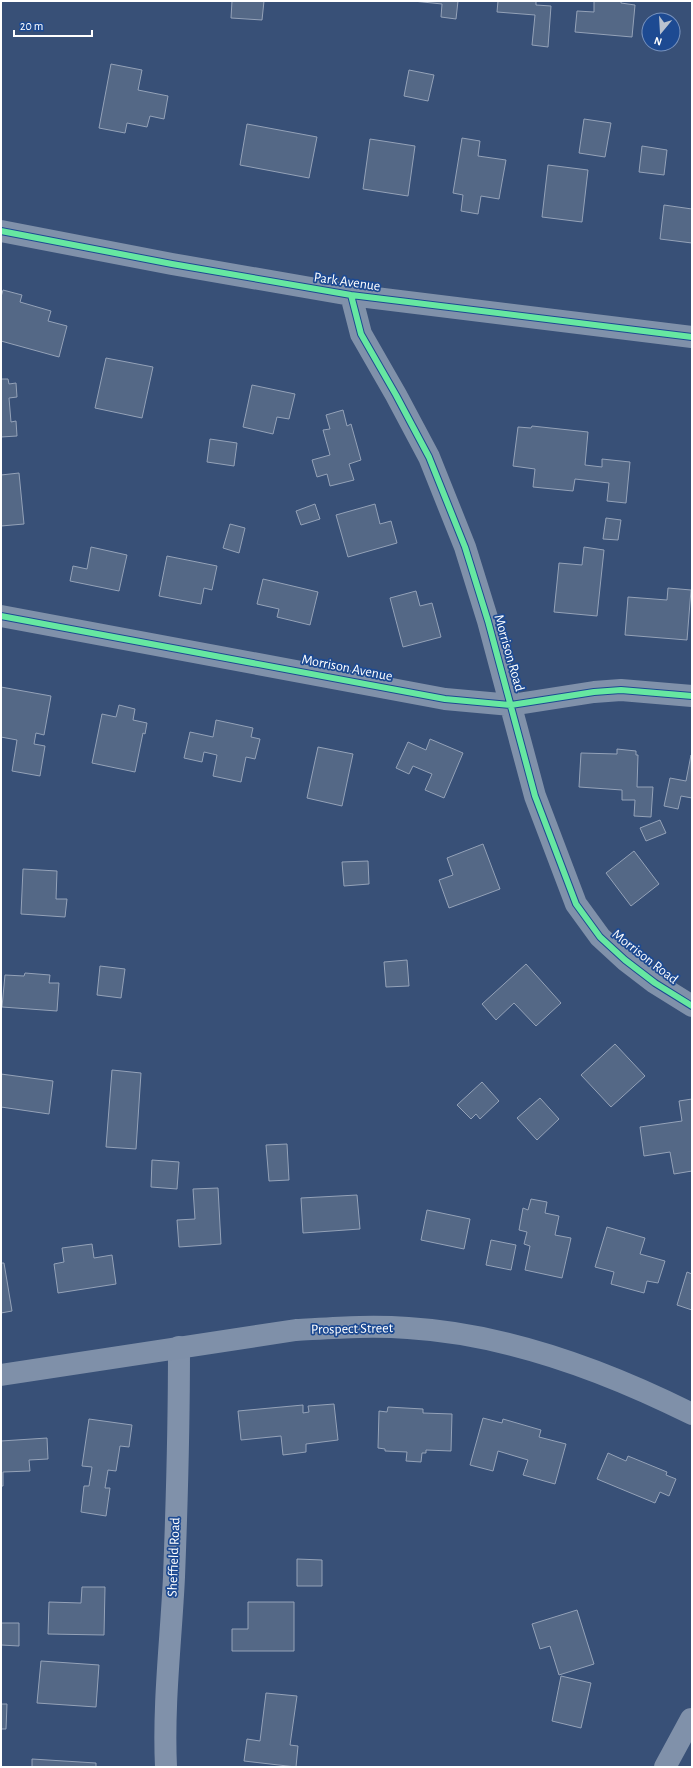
<svg xmlns="http://www.w3.org/2000/svg" width="693" height="1768" viewBox="0 0 693 1768" font-family="'Alegreya Sans',sans-serif">
  <rect width="100%" height="100%" fill="#385077"/>
  <!-- building -->
  <path fill="#546886" stroke="#94a2b8" d="M232,1H264L262,20L231,18Z
    M413,1H458L456,19L441,17L442,4Z
    M498,1H536V5L551,6L548,47L532,45L535,15L497,12Z
    M594,1H621V3L635,5L632,37L575,32L577,11L594,12Z
    M111,64L142,70L138,90L168,96L164,119L150,116L147,127L127,123L125,133L99,128Z
    M409,70L434,75L428,101L404,96Z
    M584,119L611,123L605,157L579,153Z
    M247,124L317,137L309,178L240,165Z
    M462,138L480,141L478,156L506,160L499,199L481,196L478,214L461,211L463,195L453,193Z
    M370,139L415,146L408,196L363,189Z
    M642,146L667,150L664,175L639,172Z
    M548,165L588,170L582,222L542,217Z
    M664,205L692,209V243L660,239Z
    M3,290L22,295L20,302L51,311L48,321L67,326L59,357L1,341V297Z
    M106,358L153,367L142,418L95,408Z
    M1,379H8L9,384L16,383L17,397L9,398L11,422L16,421L17,436L1,437Z
    M252,385L295,394L289,419L277,417L273,434L243,427Z
    M343,410L347,426L351,424L361,460L349,464L354,480L330,486L327,474L317,477L312,460L330,455L323,430L330,429L326,415Z
    M532,426L588,432L585,465L602,467V459L630,462L626,503L607,501L609,483L575,479L573,491L533,487L535,469L513,466L518,427L531,428Z
    M210,439L237,443L234,466L207,462Z
    M19,473L24,524L1,526V475Z
    M315,504L320,519L301,525L296,511Z
    M375,504L380,524L391,521L397,543L348,557L336,515Z
    M606,518L621,520L618,540L603,539Z
    M230,524L245,528L239,553L223,548Z
    M91,547L127,555L119,591L70,581L73,566L87,569Z
    M584,547L604,550L597,616L554,612L559,563L582,565Z
    M167,556L217,566L212,590L204,588L201,604L159,596Z
    M263,579L318,592L310,625L277,617L279,609L257,604Z
    M668,588L691,590L687,640L625,635L628,597L667,600Z
    M416,591L420,606L432,603L441,637L403,647L390,598Z
    M1,687L51,696L44,735L36,733L34,744L45,746L40,776L12,771L17,740L1,737Z
    M119,705L135,709L133,720L147,723L145,734L143,733L135,772L92,763L102,714L116,717Z
    M216,720L253,728L251,737L260,739L255,759L246,757L241,782L213,776L217,755L204,752L202,762L184,758L190,732L213,737Z
    M430,739L463,753L444,798L425,790L432,774L413,766L409,774L396,768L408,742L426,750Z
    M318,747L353,754L342,806L307,798Z
    M617,749L636,751V755H638L637,787H653L651,817L634,816L635,800H622V790L579,787L581,753L617,754Z
    M691,755L692,798L681,796L678,809L664,806L670,778L686,781Z
    M660,820L666,833L646,841L640,828Z
    M483,844L500,889L449,908L439,880L453,875L447,858Z
    M634,851L659,884L631,906L606,873Z
    M368,861L369,884L344,886L342,862Z
    M23,869L57,871L56,899H67L65,917L21,914Z
    M407,960L409,986L386,987L384,962Z
    M526,964L561,1003L536,1026L514,1003L496,1020L482,1004Z
    M100,966L125,969L121,998L97,995Z
    M25,973L50,975L49,983H59L57,1011L2,1007L5,975L24,976Z
    M615,1044L645,1076L611,1107L581,1075Z
    M112,1070L141,1073L136,1149L106,1147Z
    M1,1074L53,1081L49,1114L1,1107Z
    M482,1082L499,1101L480,1119L476,1114L471,1119L457,1105Z
    M540,1098L559,1119L537,1140L517,1118Z
    M692,1099V1171L674,1174L670,1152L644,1156L640,1127L682,1121L679,1101Z
    M287,1144L289,1180L269,1181L266,1145Z
    M152,1160L179,1162L177,1189L151,1187Z
    M218,1188L221,1244L179,1247L177,1220L195,1219L193,1189Z
    M357,1195L360,1229L303,1233L301,1198Z
    M531,1199L547,1202L545,1213L559,1216L555,1235L571,1238L562,1278L525,1270L530,1246L524,1244L527,1232L519,1230L523,1208L528,1210Z
    M427,1210L470,1219L464,1249L421,1240Z
    M607,1227L645,1238L640,1254L665,1261L658,1283L647,1281L644,1293L611,1284L614,1272L595,1267Z
    M491,1240L516,1245L511,1270L486,1265Z
    M92,1244L94,1258L112,1255L116,1284L58,1293L54,1264L64,1262L62,1248Z
    M1,1263H4L12,1311L1,1313Z
    M687,1272L692,1274V1310L677,1305Z
    M334,1404L338,1440L306,1444V1452L283,1455L281,1436L241,1440L238,1411L303,1405V1413L309,1412L308,1406Z
    M388,1407L423,1409V1413L452,1414L451,1451L426,1450V1453H422L421,1462L406,1461L407,1452L385,1451V1449L378,1448L379,1411L387,1412Z
    M483,1418L502,1423L503,1419L541,1430L539,1437L566,1444L555,1484L523,1475L528,1460L498,1451L493,1471L470,1465Z
    M89,1419L132,1425L129,1447L120,1446L116,1471L108,1470L105,1488H110L106,1516L81,1512L84,1486H89L92,1467L82,1466Z
    M47,1438L48,1459L29,1460L30,1471L3,1472V1486H1V1441Z
    M608,1453L626,1461L628,1456L667,1472L666,1475L676,1479L669,1496L660,1492L655,1503L597,1479Z
    M297,1559L322,1560V1586H297Z
    M82,1587H105L104,1635L48,1634L49,1602L81,1603Z
    M248,1602H294V1651H232V1629H248Z
    M577,1610L594,1664L559,1675L550,1646L540,1649L532,1624Z
    M1,1623H19V1646L1,1645Z
    M41,1661L99,1665L96,1707L37,1703Z
    M561,1676L591,1683L581,1728L552,1721Z
    M266,1693L297,1696L290,1745L298,1746L296,1767L244,1761L247,1739L260,1741Z
    M1,1704H7L6,1729H1Z
    M32,1759L96,1763V1767H32Z"/>
  <g fill="none" stroke-linecap="round" stroke-linejoin="round">
    <!-- minor -->
    <path stroke="#8091aa" stroke-width="22" d="M1,231L172,264L351,295L692,337
      M351,295L361,334L396,395L429,457L465,547L488,621L535,796L576,904L600,937L625,960L655,983L692,1006
      M1,616L445,699L511,705L594,692L621,690L692,696
      M166,1767C163,1704 171,1640 174,1577C177,1500 179,1424 179,1347
      M665,1767L691,1719"/>
    <!-- major -->
    <path stroke="#7f90a9" stroke-width="22" d="M1,1375L296,1330C333,1328 370,1325 408,1328C507,1334 604,1370 692,1414"/>
    <defs>
      <path id="cycleway" d="M1,231L172,264L351,295L692,337
        M351,295L361,334L396,395L429,457L465,547L488,621L535,796L576,904L600,937L625,960L655,983L692,1006
        M1,616L445,699L511,705L594,692L621,690L692,696"/>
    </defs>
    <!-- cycleway casing -->
    <use href="#cycleway" stroke="#1d4a92" stroke-width="8"/>
    <!-- cycleway -->
    <use href="#cycleway" stroke="#66e7a1" stroke-width="6"/>
  </g>
  <g text-anchor="middle" dominant-baseline="central" stroke-width="3.5" stroke-linejoin="round" paint-order="stroke">
    <!-- street labels -->
    <g font-size="14" fill="#fff" stroke="#1d4a92">
      <text transform="translate(347 282) rotate(8)">Park Avenue</text>
      <text transform="translate(509 653) rotate(74)">Morrison Road</text>
      <text transform="translate(347 668) rotate(11)">Morrison Avenue</text>
      <text transform="translate(645 957) rotate(38)">Morrison Road</text>
      <text transform="translate(352 1329) rotate(-1)">Prospect Street</text>
      <text transform="translate(174 1557) rotate(-88)">Sheffield Road</text>
    </g>
  </g>
  <!-- border -->
  <rect width="693" height="1768" fill="none" stroke="#ffffff" stroke-width="4"/>
  <!-- north arrow -->
  <g transform="translate(661 32) rotate(198)"><circle r="19" fill="#1d4a92" stroke="#7792be"/>
  <path d="M0-3L7 15L0 10L-7 15Z" fill="#b9c2cf"/>
  <text y="-6" font-size="11" font-weight="bold" text-anchor="middle" fill="#ffffff">N</text>
  </g>
  <!-- scale -->
  <path d="M14 30v6h78v-6" fill="none" stroke="#ffffff" stroke-width="2"/>
  <text x="20" y="30" font-size="12" fill="#ffffff" stroke="#1d4a92" stroke-width="3" paint-order="stroke">20 m</text>
</svg>
